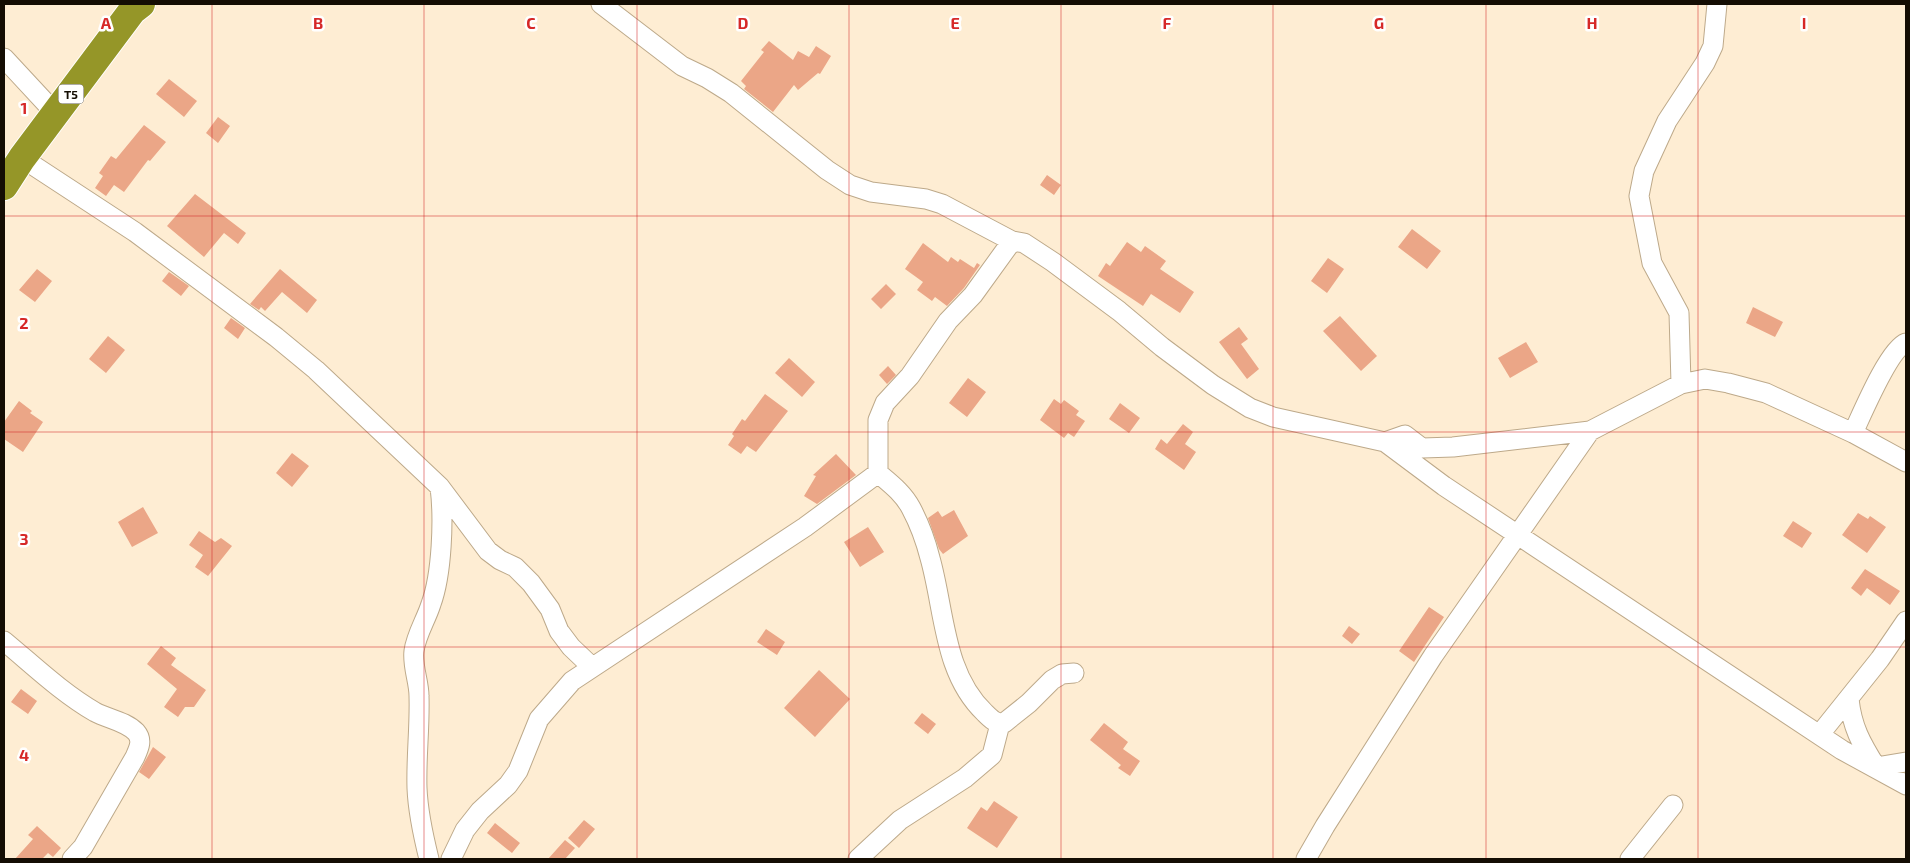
<svg xmlns="http://www.w3.org/2000/svg" width="1910" height="863" viewBox="0 0 1910 863" font-family="'Exo 2',sans-serif">
  <rect width="100%" height="100%" fill="#feedd3"/>
  <!-- building -->
  <path fill="#eba687" d="M769,41L793,60L798,51L809,57L816,46L831,56L820,74L818,73L798,90L794,85L773,112L744,89L746,86L741,81L764,52L761,50Z
    M169,79L197,101L184,117L156,94Z
    M218,117L230,126L218,143L206,133Z
    M144,125L166,142L150,161L148,160L124,192L114,185L106,196L95,188L103,176L99,173L111,156L116,159Z
    M1047,175L1061,185L1054,195L1040,185Z
    M195,194L246,233L238,244L224,233L204,257L167,226Z
    M1412,229L1441,251L1427,269L1398,247Z
    M1127,242L1141,252L1145,246L1166,261L1160,269L1194,292L1180,313L1151,294L1143,306L1098,276L1106,263L1110,266Z
    M923,243L948,262L951,257L958,262L960,259L974,268L977,263L980,265L964,288L947,306L935,297L932,301L917,290L923,282L905,269Z
    M1328,258L1344,269L1327,293L1311,281Z
    M37,269L52,281L35,302L19,290Z
    M280,269L317,300L307,313L282,292L265,311L261,307L259,310L250,304Z
    M169,272L189,286L181,296L162,281Z
    M886,284L896,294L881,309L871,299Z
    M1753,307L1783,322L1775,337L1746,323Z
    M1340,316L1377,356L1361,371L1323,331Z
    M231,318L245,328L238,339L224,328Z
    M1239,327L1248,339L1241,344L1259,369L1247,379L1219,342Z
    M108,336L125,350L106,373L89,359Z
    M1526,342L1538,362L1510,378L1498,358Z
    M789,358L815,382L802,397L775,373Z
    M888,366L896,375L887,384L879,375Z
    M968,378L986,392L967,417L949,403Z
    M765,394L788,411L756,452L747,446L741,454L728,445L734,436L732,434L742,419L745,421Z
    M1054,399L1061,404L1064,400L1079,411L1076,415L1085,421L1074,437L1068,433L1064,438L1040,420Z
    M19,401L32,411L30,413L43,422L23,452L4,439V422Z
    M1120,403L1140,418L1129,433L1109,419Z
    M1183,424L1193,432L1185,444L1196,452L1184,470L1155,449L1161,439L1167,444Z
    M292,453L309,466L292,487L276,473Z
    M836,454L856,475L817,504L804,496L816,476L813,475Z
    M143,507L158,533L132,547L118,522Z
    M954,510L968,536L943,554L939,549L928,518L938,511L942,517Z
    M1858,513L1868,519L1870,516L1886,527L1867,553L1842,535Z
    M1793,521L1812,533L1802,548L1783,536Z
    M868,527L884,552L860,567L844,542Z
    M199,531L215,542L221,538L232,546L208,576L195,567L203,555L189,545Z
    M1865,569L1900,591L1890,605L1867,588L1861,596L1851,588Z
    M1429,607L1444,617L1414,662L1399,651Z
    M1349,626L1360,634L1352,644L1342,636Z
    M766,629L785,642L777,655L757,642Z
    M161,646L176,658L171,665L206,690L194,707H185L178,717L164,707L177,689L147,664Z
    M819,670L850,699L815,737L784,708Z
    M21,689L37,701L28,714L11,702Z
    M922,713L936,724L928,734L914,723Z
    M1104,723L1128,742L1123,749L1140,761L1130,776L1118,768L1121,765L1090,740Z
    M153,747L166,757L149,779L139,772Z
    M994,801L1018,817L997,848L967,828L981,807L987,811Z
    M584,820L595,829L579,848L568,838Z
    M495,823L520,843L512,853L487,833Z
    M37,826L61,848L53,857L48,853L42,859H15L33,839L28,835Z
    M565,840L575,848L565,859H548Z"/>
  <g fill="none" stroke-linecap="round" stroke-linejoin="round">
    <defs>
      <path id="street" d="M601,4L682,66L707,78L731,93L827,170L850,185L871,192L926,199L942,204L1012,241L1024,243L1053,262L1119,311L1162,347L1213,385L1250,408L1273,417L1385,442L1444,486L1842,750L1906,785
        M4,58L56,114
        M22,158L135,232L276,337L316,370L440,487L488,551L500,560L515,567L531,583L550,609L559,631L571,647L592,667
        M1681,384L1679,313L1652,263L1639,196L1644,171L1667,121L1705,63L1713,46L1717,4
        M1853,433L1906,462
        M1385,442L1405,435L1422,448L1453,447L1590,431L1681,384L1705,379L1728,383L1766,393L1853,433C1862,414 1889,349 1906,343
        M878,473C891,484 903,493 911,508C919,523 926,542 930,558C945,611 943,673 985,713C991,719 996,724 1004,723L1029,703L1052,680L1062,674L1074,673
        M4,641C33,665 62,693 95,712C108,719 125,721 136,732C143,740 139,748 135,757L83,847L72,859
        M1849,699C1852,727 1861,743 1876,767L1906,762
        M1820,734L1880,659L1906,621
        M429,859C423,835 418,813 417,788C416,757 420,727 419,696C419,681 412,666 414,651C416,635 426,620 431,604C442,574 444,519 440,487
        M451,859L465,830L480,811L508,785L518,771L539,719L572,681L805,527L878,473V420L885,403L910,376L948,321L973,295L1012,241
        M858,859L900,820L965,778L992,755L1000,724
        M1306,859L1325,826L1433,656L1590,431
        M1630,859L1673,805"/>
      <path id="highway" d="M4,186L22,158L132,11L141,4"/>
    </defs>
    <!-- street casing -->
    <use href="#street" stroke="#bda98a" stroke-width="21"/>
    <!-- highway casing -->
    <use href="#highway" stroke="#fff" stroke-width="30"/>
    <!-- street -->
    <use href="#street" stroke="#fff" stroke-width="19"/>
    <!-- highway -->
    <use href="#highway" stroke="#959628" stroke-width="28"/>
  </g>
  <!-- grid -->
  <path fill="none" stroke="#d62828" stroke-width="1" stroke-opacity="0.55" d="M212,4V859M424,4V859M637,4V859M849,4V859M1061,4V859M1273,4V859M1486,4V859M1698,4V859M4,216H1906M4,432H1906M4,647H1906"/>
  <g text-anchor="middle" dominant-baseline="central" stroke-width="5" stroke-linejoin="round" paint-order="stroke">
    <!-- shield labels -->
    <rect fill="#fff" stroke="#5a564f" stroke-width="1" x="58.5" y="84.5" width="25" height="19" rx="4"/>
    <g font-size="12" font-weight="bold" fill="#140d03">
      <text x="71" y="94">T5</text>
    </g>
  </g>
  <g font-size="16" text-anchor="middle" font-weight="bold" fill="#d62828" stroke="#fff" stroke-width="5" stroke-linejoin="round" paint-order="stroke">
    <text x="106" y="29">A</text>
    <text x="318" y="29">B</text>
    <text x="531" y="29">C</text>
    <text x="743" y="29">D</text>
    <text x="955" y="29">E</text>
    <text x="1167" y="29">F</text>
    <text x="1379" y="29">G</text>
    <text x="1592" y="29">H</text>
    <text x="1804" y="29">I</text>
    <text x="24" y="114">1</text>
    <text x="24" y="329">2</text>
    <text x="24" y="545">3</text>
    <text x="24" y="761">4</text>
  </g>
  <!-- border -->
  <rect width="1910" height="863" fill="none" stroke="#140d03" stroke-width="10"/>
</svg>
